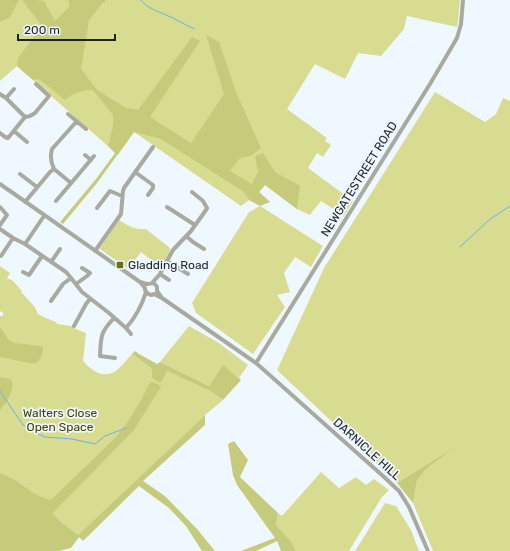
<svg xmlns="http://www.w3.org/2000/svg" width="510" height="551" viewBox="0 0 510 551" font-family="Rubik,sans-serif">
  <rect width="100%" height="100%" fill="#f0f8ff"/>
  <!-- green -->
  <path fill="#d7dc91" d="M0,0H460L458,21L457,27L407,16L404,29L381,56L358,53L345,79L315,64L287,109L327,138L325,141L331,145L323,157L317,153L308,168L353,201L344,216L321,201L310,215L297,209L265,185L259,192L270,202L259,205L249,200L241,206L134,132L118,155L17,66L0,81Z
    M435,92L485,122L496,114L503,98L510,101V551H433L413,503L417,481L426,469L448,451L397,483L277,370L324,268Z
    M260,206L323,246L311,267L295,257L284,273L290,292L277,295L285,307L253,354L196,313L192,303L249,212Z
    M119,220C129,226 134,230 146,229L170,248V251L163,266L154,262L141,252L128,269L100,249V248Z
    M0,266L10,273L7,278L13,281L22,291L21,292L34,306L38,314L48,319L56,322L57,324L71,326L78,330L86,333L84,352L83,361C92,371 104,380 117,370C122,366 127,359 132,354L151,368L152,374L167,371L210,391L223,400L205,415L78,535L60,521L53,513L0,484V316H3V313L0,311Z
    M189,326L219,343L248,365L239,378L223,366L209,386L160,362Z
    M321,472L339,488L356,477L366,485L374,479L389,490L382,497L349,551H296L291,541L276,525L278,513L282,516Z
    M385,503L396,506L411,530L419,551H355Z"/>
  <!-- forest -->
  <path fill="#c6cb7b" d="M0,0H19L10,17L0,22Z
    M22,0H34L44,1L55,21L70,6L68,0H105L89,20L81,69L97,90L126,108L138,110L192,37L200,41L150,117L191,143L224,94L206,35L219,42L236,92L261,148L251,156L240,158L230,171L252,184L258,172L255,156L263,153L275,172L300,186L297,209L265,185L259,192L270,202L260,206L249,200L244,192L161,139L134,132L97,183L63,224L60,222L96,179L115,153L108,146L113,126V115L93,90C79,91 76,92 65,100L39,79L33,80L17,66L18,58L42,26Z
    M0,327L9,340L14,343L41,346L43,347C43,353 41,361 35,363C29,364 7,358 0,357Z
    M135,351L139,354L157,364L160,362L209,386L223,365L241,380L223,400L210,391L167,371L161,383L152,378V374L151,368L132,354Z
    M0,377L10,379L12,381C14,391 7,403 0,410Z
    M153,382L161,386V387L134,430L53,513L60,521L78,535L205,415V425L143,481L165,496L197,529L215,551H202L186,526L169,508L139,486L83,541L79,537L71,548L59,551H0V473C5,475 10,477 15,480C27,488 36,497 51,500L116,437L127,423L140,402L148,386L150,383Z
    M234,441L248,460L240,477L278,513L276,525L291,541L296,551H281L277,541L256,551H241L275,538L237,485L233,475L228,444Z
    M453,448L426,469L417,481L413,503L397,483Z"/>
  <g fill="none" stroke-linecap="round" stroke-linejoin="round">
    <!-- stream -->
    <path stroke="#6fb0e6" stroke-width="1" d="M141,0C147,8 157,11 166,15C176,19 185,25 195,29
      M104,1V0
      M460,247L489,220L510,206
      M0,391L23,425L34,432L45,437L72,439L95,444L105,436L126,428"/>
    <!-- minor -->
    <path stroke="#a8a99f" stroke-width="4" d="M14,89L6,98L25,117
      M0,94L6,98
      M68,114L86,129
      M14,131L27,142
      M0,133L5,137L8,138L25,117L30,116L35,113L49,96L36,84
      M85,155L91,160
      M54,169L71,183
      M135,172L153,185V188L148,195
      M20,174L37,187
      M0,184L140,282L145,288V290L148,294L152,295L154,294L162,298L256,363L264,370L329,428L383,476L399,491L409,507L428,551
      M56,201L94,156
      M25,202L50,172L54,169C51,163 50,156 52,149L77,121
      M0,207L7,215L0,225
      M167,207L195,225
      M97,208L110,191L122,196
      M0,229L13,238L25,244L66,272L71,278L82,292L109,313L126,328
      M186,236L193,242L204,249
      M25,244L44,216
      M95,251L121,214L123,191L124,188L153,147
      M1,256L13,238
      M167,261L188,274
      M51,262L60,249
      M23,272L29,275L42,256
      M160,274L169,280
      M140,282C143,283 146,284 148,284C153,283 154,282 157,287V291L162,298
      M152,283L160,274L173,250L191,231L206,210L207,208L203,201L192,192
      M76,284L87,276L90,273L82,268
      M51,301L63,284L71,278
      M114,318C100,333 101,336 100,356L115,358
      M74,326L86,304L90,299
      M131,334L126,328C135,318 142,305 146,292
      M256,363L430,84L457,38L461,24L463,0"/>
  </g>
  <!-- markers -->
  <rect fill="#6c6f13" stroke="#f0f8ff" stroke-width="1.5" x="116" y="261" width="8" height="8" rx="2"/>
  <g text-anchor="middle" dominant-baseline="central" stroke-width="3.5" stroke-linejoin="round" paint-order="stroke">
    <!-- street labels -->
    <g font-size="12" fill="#1c2228" stroke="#f0f8ff">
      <text transform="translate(359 179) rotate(-58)">NEWGATESTREET ROAD</text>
      <text transform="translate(367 449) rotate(42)">DARNICLE HILL</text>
    </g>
    <!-- poi labels -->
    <g font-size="12" fill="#1c2228" stroke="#f0f8ff" text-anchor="start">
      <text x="128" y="265">Gladding Road</text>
    </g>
    <!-- park labels -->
    <g font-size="12" fill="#404201" stroke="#f0f8ff">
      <text x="60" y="413">Walters Close<tspan x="60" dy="14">Open Space</tspan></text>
    </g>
  </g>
  <!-- scale -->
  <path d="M18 34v6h97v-6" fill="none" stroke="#1c2228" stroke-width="2"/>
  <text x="24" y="34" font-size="12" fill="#1c2228" stroke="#f0f8ff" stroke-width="3" paint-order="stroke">200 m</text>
</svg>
